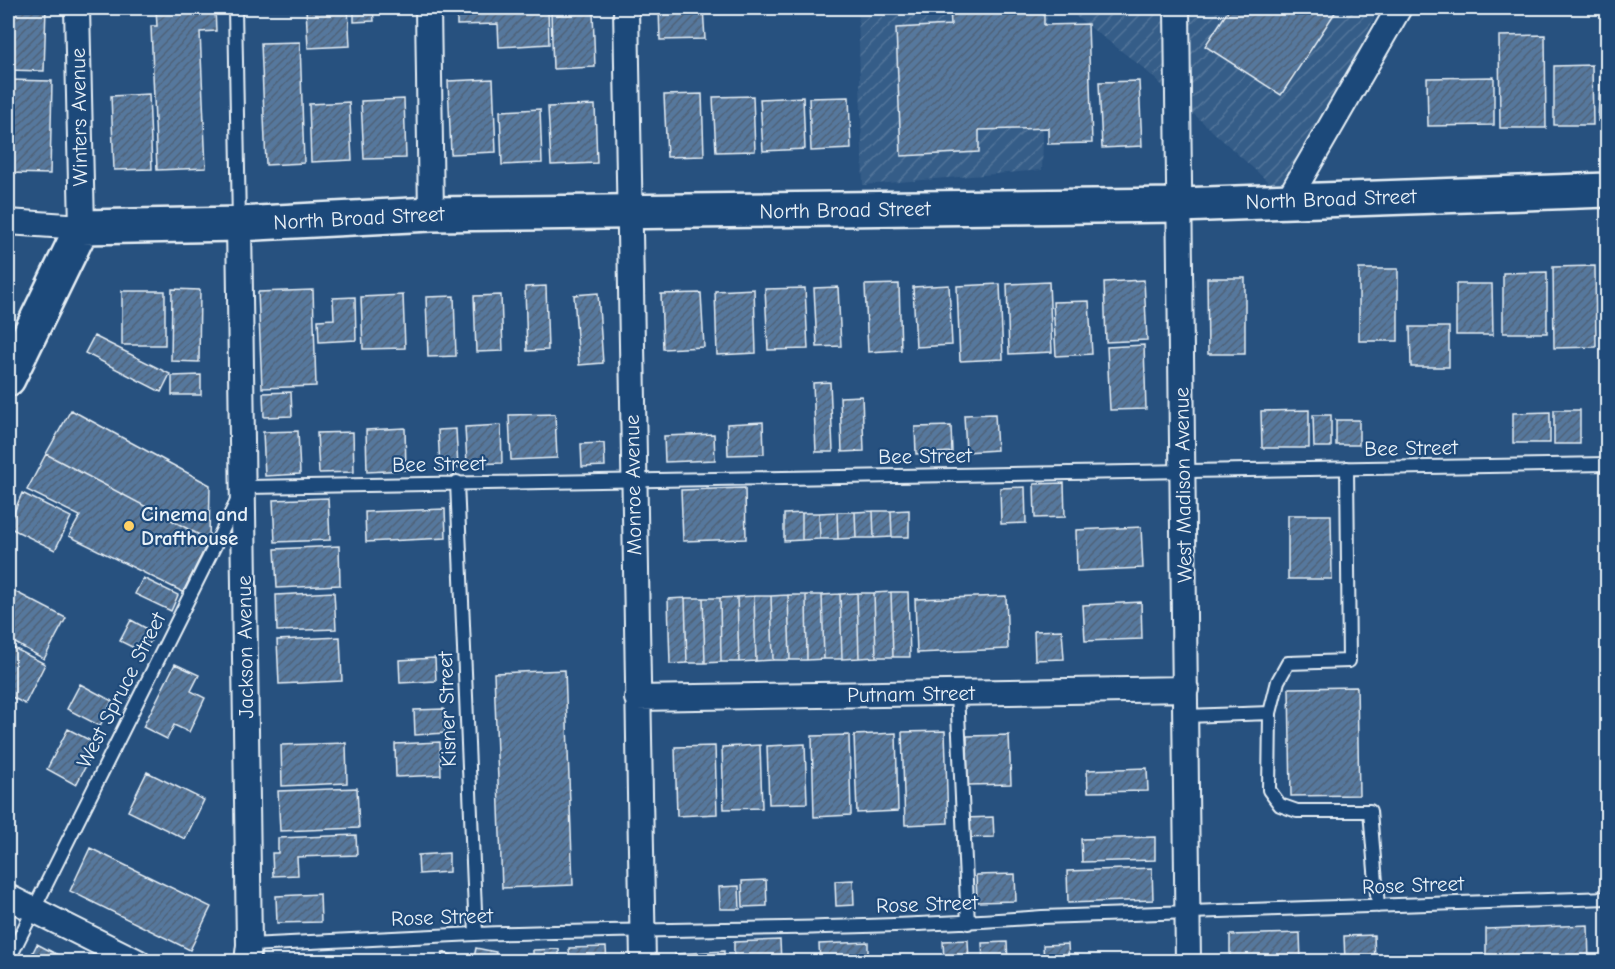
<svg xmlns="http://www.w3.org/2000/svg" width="1615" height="969" viewBox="0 0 1615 969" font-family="'Comic Neue',sans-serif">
  <defs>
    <pattern id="industrial-furrows" width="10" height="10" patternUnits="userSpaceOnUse" patternTransform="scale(1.5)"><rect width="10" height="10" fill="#355d88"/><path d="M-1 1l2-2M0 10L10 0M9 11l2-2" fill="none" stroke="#52759a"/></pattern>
    <pattern id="building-hatch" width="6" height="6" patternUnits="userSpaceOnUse" patternTransform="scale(1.5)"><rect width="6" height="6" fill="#57789d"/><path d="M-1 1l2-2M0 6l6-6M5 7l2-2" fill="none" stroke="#4f6278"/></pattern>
  </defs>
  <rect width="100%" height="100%" fill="#27517f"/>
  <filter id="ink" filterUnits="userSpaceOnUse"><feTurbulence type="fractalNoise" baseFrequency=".0167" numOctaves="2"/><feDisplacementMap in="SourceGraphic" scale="12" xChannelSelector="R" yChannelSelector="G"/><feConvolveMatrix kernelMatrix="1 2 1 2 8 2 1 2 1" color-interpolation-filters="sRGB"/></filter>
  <g filter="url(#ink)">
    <!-- industrial -->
    <path fill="url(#industrial-furrows)" d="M858,8H1047L1042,170L863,185Z
      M1065,8H1379L1288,200L1141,66Z"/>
    <!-- building -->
    <path fill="url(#building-hatch)" stroke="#e8f1f8" stroke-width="1.5" d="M8,8H46L44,71L8,70Z
      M156,8H215L216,31L200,32L206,168L157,170L151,26H157Z
      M306,8H348L350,46L308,48Z
      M354,8H373L374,21L354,22Z
      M457,8H548L549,44L499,47L498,24L457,25Z
      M659,8H703L705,39L660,40Z
      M711,8H756V12L711,14Z
      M950,8H1044V25L1088,24L1092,143L1048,144V128L979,130V152L901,156L896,28L951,25Z
      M1230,8H1338L1281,95L1205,46Z
      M593,11L595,67L553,69L551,13Z
      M1545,35L1546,128H1500L1499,36Z
      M300,42L304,163L266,165L261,43Z
      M1592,65L1593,125H1554V66Z
      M1600,76H1608V121H1598Z
      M1494,77V125L1428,126L1427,78Z
      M493,79L496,152L451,154L448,81Z
      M8,80L52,81L50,174L8,173Z
      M1139,81L1142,146L1102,148L1099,82Z
      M149,94L152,169L114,170L111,96Z
      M702,94L704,156L667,157L664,95Z
      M753,96L755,151L716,152L713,97Z
      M803,97L805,149L763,151L760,99Z
      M849,97L851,149L811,151L809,98Z
      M404,99L406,158L364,159L361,101Z
      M349,102L352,160L311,162L309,104Z
      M595,105L597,163L551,165L548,107Z
      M540,109L542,163L502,165L500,111Z
      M1595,266L1596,347L1554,348L1553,267Z
      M1359,269H1398V341H1359Z
      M1547,272V333H1503V273Z
      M1207,278H1245V354H1208Z
      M1144,280L1147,340L1106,342L1104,282Z
      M1049,282L1052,352L1009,354L1007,284Z
      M899,284L901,350L868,352L865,285Z
      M1000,284L1003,359L960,361L957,286Z
      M1456,284H1492L1493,335H1456Z
      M949,285L952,345L916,347L913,287Z
      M546,286L548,350L527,351L525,287Z
      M838,287L841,346L817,347L814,288Z
      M805,288L808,349L768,350L765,289Z
      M172,289L200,290L199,362L171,361Z
      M754,289L756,353L717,355L715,291Z
      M313,290L316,386L262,388L258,292Z
      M122,291H165V345H122Z
      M598,293L603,363L579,365L574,295Z
      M701,293L704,347L663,349L661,294Z
      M403,295L405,348L363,349L361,297Z
      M501,295L503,351L476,352L474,296Z
      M454,296L456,356L428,357L426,297Z
      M355,297L356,340L319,342L318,320L334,319L333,298Z
      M1089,301L1092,354L1056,356L1053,302Z
      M1410,327H1449V367H1411Z
      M94,336L170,374L161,392L85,353Z
      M1144,345L1146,409L1110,410L1107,347Z
      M201,375V395H172V376Z
      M830,382L833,452H816L813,383Z
      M291,392L292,416L264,417L263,393Z
      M862,396L864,451L842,452L840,397Z
      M71,410L210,485L209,540L46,454Z
      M1309,410V448H1262L1261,411Z
      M1554,410H1580V444H1554Z
      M1550,412V443H1513V413Z
      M555,414L557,458L511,460L509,415Z
      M995,414L997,450L966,452L964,415Z
      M1313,415H1331V447H1314Z
      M1336,420H1359V445H1336Z
      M763,422L764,454L728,455L727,424Z
      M501,425L502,463L467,464L465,427Z
      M951,426L952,452L916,454L915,427Z
      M405,428L406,470L367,472L366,430Z
      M456,429L458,468H440L438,430Z
      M298,431L300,474L265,476L263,432Z
      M353,432L354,472L319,473L317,433Z
      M714,434L715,460L665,462L664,436Z
      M604,443L605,466L582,467L581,444Z
      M46,454L209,540L183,592L69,536L80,516L27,490Z
      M1064,483L1065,517L1035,518L1034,484Z
      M1025,487L1026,523L1001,524L1000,488Z
      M745,488L746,539L683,541L681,490Z
      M22,493L71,517L55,550L8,527Z
      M328,498L330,540L275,542L273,500Z
      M445,509L446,538L366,542L365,512Z
      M909,510V537H892L891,511Z
      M873,511H891L892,537L874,538Z
      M873,511L874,538H856L855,512Z
      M837,512L838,539H820L819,513Z
      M837,512H855L856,538L838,539Z
      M802,513H819L820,539L802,540Z
      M802,513V540L784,541V514Z
      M1288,515H1331L1332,579H1288Z
      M1141,527L1143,568L1077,571L1076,530Z
      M339,546L340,585L277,588L275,549Z
      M143,578L178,595L171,611L135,594Z
      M8,588L66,618L44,659L8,639Z
      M334,592L336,629L277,631L276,595Z
      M891,592H908L910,657H893Z
      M891,592L893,657H876L874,593Z
      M857,593H874L876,657L859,658Z
      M857,593L859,658L842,659L840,594Z
      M840,594L842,659H824L822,595Z
      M788,595L790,660H773L771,596Z
      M788,595H806L807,660H790Z
      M806,595H822L824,659L807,660Z
      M754,596H771L773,660L756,661Z
      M754,596L756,661L739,662L737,597Z
      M1006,596L1008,649L917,653L915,599Z
      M737,597L739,662H721L720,598Z
      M685,598H703L705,663H687Z
      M685,598L687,663L670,664L668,599Z
      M703,598H720L721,662L705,663Z
      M1141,602L1142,639L1085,641L1083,605Z
      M131,620L155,633L144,653L120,641Z
      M1062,630L1064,659L1035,660L1034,631Z
      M340,637L342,681L279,684L277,640Z
      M8,645L45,664L25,704L8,695Z
      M435,658L436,681L400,683L399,660Z
      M175,664L199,675L191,691L205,698L189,732L174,725L167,739L143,727Z
      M565,670L573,885L502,888L494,673Z
      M80,684L112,701L100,726L67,709Z
      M1357,687L1359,795L1291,796L1289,688Z
      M444,709L445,733L415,735L414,710Z
      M68,729L97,744L76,785L47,769Z
      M945,731L948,823L905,825L902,732Z
      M896,733L898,811L857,813L854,735Z
      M849,735L851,815L814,817L812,736Z
      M1009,735L1011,784L968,785L967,736Z
      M440,742L441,775L396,777L395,744Z
      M346,743L347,783L282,786L281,745Z
      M805,744L807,803L769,804L767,746Z
      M760,745L762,808L724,809L722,747Z
      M715,746L717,814L677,816L675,747Z
      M1147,768L1148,791L1088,792L1087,770Z
      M147,772L204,800L185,839L128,811Z
      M357,788L359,828L280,831L278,791Z
      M993,817L994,837L965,838L964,818Z
      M356,835L357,855L297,857L298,875L273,876L272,853H278V838Z
      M1155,837V860L1082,862L1081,839Z
      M90,848L211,907L190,950L70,891Z
      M449,853V872L419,874L418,855Z
      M1152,868L1153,900L1068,903L1067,871Z
      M1015,874L1016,901L977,902L976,875Z
      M766,880L767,906L743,907L742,881Z
      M853,880L854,905L836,906L835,881Z
      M739,886L740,909H720L719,887Z
      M320,894L321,922L277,923L276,896Z
      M1588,925L1589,962H1486V929Z
      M1300,933L1301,962H1230V935Z
      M1374,935L1375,962H1345L1344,936Z
      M780,940L781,962H734V942Z
      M968,940L969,962H944L943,941Z
      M868,942V962H820L819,944Z
      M1007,942L1008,962H983L982,943Z
      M37,944L71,962H28Z
      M1068,944L1069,962H1044L1043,945Z
      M606,947L607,962H570L569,948Z
      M476,948L496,952L494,962H473Z
      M559,949V962H533V950Z
      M724,951V962H675V954Z
      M443,952L456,957L454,962H440Z
      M916,957V962H889V958Z
      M285,960L330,961L285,962Z"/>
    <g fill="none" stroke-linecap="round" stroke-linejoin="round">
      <defs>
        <path id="lane" d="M235,8L239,222
          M457,482L476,934
          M957,693L968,923
          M1270,713L1269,790L1280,805L1297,811H1370L1378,906
          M1186,716L1270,713L1278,681L1288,663L1349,661L1347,468
          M249,945C324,942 400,937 475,934C664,928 853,931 1042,917L1608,898
          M8,961L244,487L1608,464"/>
        <path id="street" d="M428,8L431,214
          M626,8L643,962
          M1177,8L1188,962
          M1288,200L1399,8
          M8,222L82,227L77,8
          M239,224L249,945L247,962
          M637,698L1186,689
          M8,897L138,962"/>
        <path id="highway" d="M8,379L82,227L239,224L431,214L1179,205L1608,190"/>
      </defs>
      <!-- lane casing -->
      <use href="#lane" stroke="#e8f1f8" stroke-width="16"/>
      <!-- street casing -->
      <use href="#street" stroke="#e8f1f8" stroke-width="28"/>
      <!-- highway casing -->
      <use href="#highway" stroke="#e8f1f8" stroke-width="38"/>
      <!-- lane -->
      <use href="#lane" stroke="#1f4a7a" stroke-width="12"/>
      <!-- street -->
      <use href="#street" stroke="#1f4a7a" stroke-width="24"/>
      <!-- highway -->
      <use href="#highway" stroke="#1f4a7a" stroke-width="33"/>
    </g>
  </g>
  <!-- markers -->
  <circle fill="#ffd166" stroke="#1f4a7a" stroke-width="2" cx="129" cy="526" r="6"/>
  <g text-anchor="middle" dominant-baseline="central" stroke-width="4.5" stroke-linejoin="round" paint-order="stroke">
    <!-- street labels -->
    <g font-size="21" fill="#e8f1f8" stroke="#1f4a7a">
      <text transform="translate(79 117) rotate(-91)">Winters Avenue</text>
      <text transform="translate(1331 199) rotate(-2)">North Broad Street</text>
      <text transform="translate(845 210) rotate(-1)">North Broad Street</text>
      <text transform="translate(359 218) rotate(-3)">North Broad Street</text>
      <text transform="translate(1411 448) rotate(-1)">Bee Street</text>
      <text transform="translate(925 456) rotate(-1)">Bee Street</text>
      <text transform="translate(439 464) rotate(-1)">Bee Street</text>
      <text transform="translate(633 485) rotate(-91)">Monroe Avenue</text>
      <text transform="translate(1183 485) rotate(-91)">West Madison Avenue</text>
      <text transform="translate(245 647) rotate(-91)">Jackson Avenue</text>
      <text transform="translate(121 690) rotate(-63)">West Spruce Street</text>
      <text transform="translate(911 694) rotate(-1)">Putnam Street</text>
      <text transform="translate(447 709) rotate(-92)">Kisner Street</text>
      <text transform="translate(1413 885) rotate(-2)">Rose Street</text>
      <text transform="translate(927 904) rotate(-2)">Rose Street</text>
      <text transform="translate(442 917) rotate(-2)">Rose Street</text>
    </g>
    <!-- poi labels -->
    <g font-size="21" font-weight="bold" fill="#e8f1f8" stroke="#1f4a7a" text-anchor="start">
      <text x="141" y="514">Cinema and<tspan x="141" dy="24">Drafthouse</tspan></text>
    </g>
  </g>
  <!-- margin -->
  <rect width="1615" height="969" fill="none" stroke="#1f4a7a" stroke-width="30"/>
  <rect x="15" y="15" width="1585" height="939" fill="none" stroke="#e8f1f8" stroke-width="2" filter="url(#ink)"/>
</svg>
